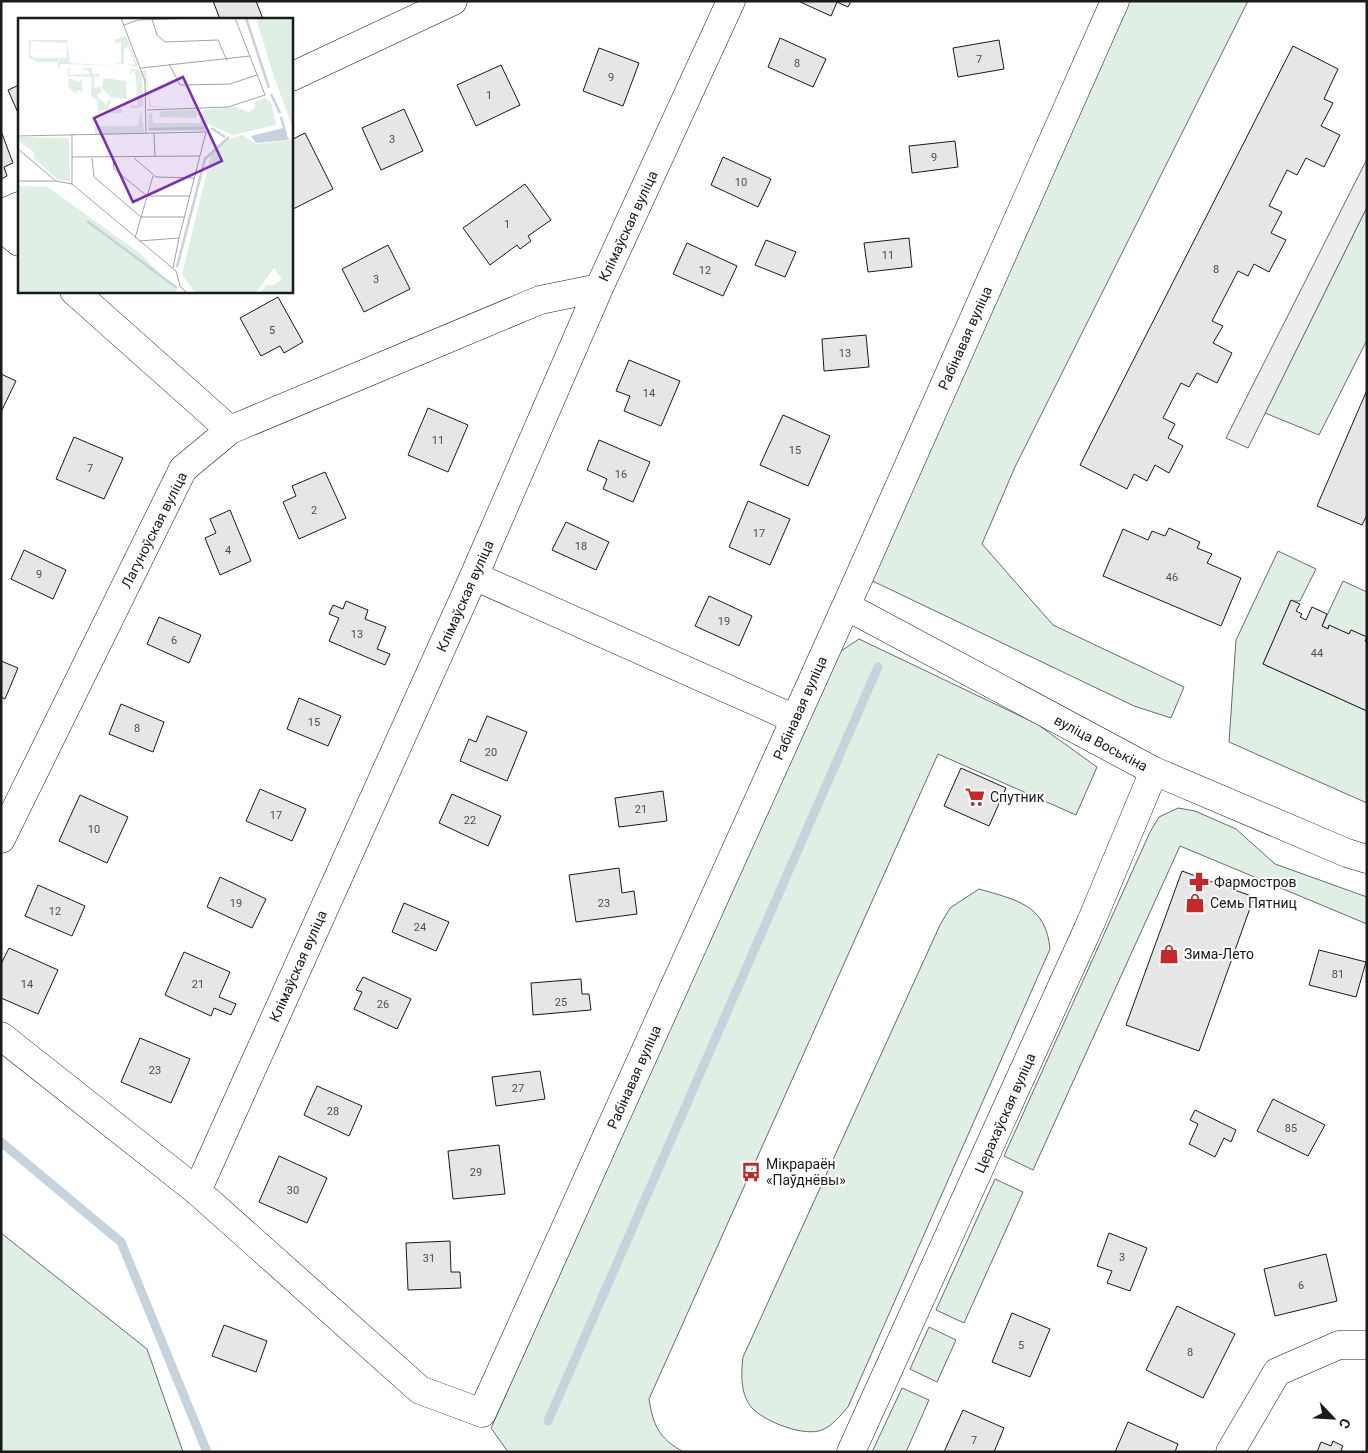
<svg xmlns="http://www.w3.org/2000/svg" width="1368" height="1453" viewBox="0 0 1368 1453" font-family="Roboto,sans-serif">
  <rect width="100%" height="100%" fill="#fff"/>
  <!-- green -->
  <path fill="#e0efe3" stroke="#6a6a6a" d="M1115,1H1248L1015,467L982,544L1053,625L1184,687L1171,718L1134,706L860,575Z
    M1367,207V340L1319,435L1265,413Z
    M1278,551L1316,569L1300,601H1291L1263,664L1367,711V803L1229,742L1236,640Z
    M1343,581L1367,592V642L1365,641L1366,637L1351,630L1349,634L1329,626L1328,629L1322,626Z
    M859,639L1037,724L1097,767L1076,815L938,754L649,1399C653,1425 659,1439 684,1452H508L491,1428L838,653Z
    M1178,808L1195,811L1236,829L1275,864L1367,897V924L1180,846L1033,1170L1004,1156L1150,832L1159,817Z
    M979,889C1017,900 1046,905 1050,949L848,1407C841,1415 832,1426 822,1430C804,1437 766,1422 753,1409C740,1396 741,1373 743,1357L940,925L950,908Z
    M995,1179L1023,1192L964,1323L936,1310Z
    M1,1233L147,1349L183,1452H1Z
    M929,1327L956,1340L937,1382L910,1369Z
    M902,1388L929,1400L906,1452H872Z"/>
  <!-- parking -->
  <path fill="#ededed" stroke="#6a6a6a" d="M1367,159V207L1248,448L1226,438Z"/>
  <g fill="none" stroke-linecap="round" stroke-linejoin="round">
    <!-- stream -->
    <path stroke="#c6d2dc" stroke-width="9" d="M1,1142L121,1242L207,1452
      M548,1421L878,667"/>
  </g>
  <!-- building -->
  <path fill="#e6e6e6" stroke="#1a1a1a" d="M213,1H256L263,19H220Z
    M798,1H851L848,7L837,2L831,16Z
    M780,38L826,59L813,87L768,67Z
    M999,40L1004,69L958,77L953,48Z
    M1293,46L1338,69L1324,99L1333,103L1321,126L1340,135L1324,167L1306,158L1297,175L1287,170L1269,206L1282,212L1271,233L1286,240L1269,272L1254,264L1248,276L1238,271L1212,321L1223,326L1213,343L1232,353L1217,383L1197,373L1189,387L1181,383L1163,418L1175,424L1168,438L1183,446L1169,473L1155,465L1147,481L1134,474L1127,489L1080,465Z
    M599,48L639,63L623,106L583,91Z
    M501,65L520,105L476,126L457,85Z
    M19,85V115L8,90Z
    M404,109L423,151L381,170L362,128Z
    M1,131L13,163L4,167L7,176L1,179Z
    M305,133L333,189L291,210V140Z
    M955,141L958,167L912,173L909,146Z
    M723,157L771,179L758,207L711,185Z
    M525,184L551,220L528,236L531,241L520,249L517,245L490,265L463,228Z
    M909,238L912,267L868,272L864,243Z
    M766,240L796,252L785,277L755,265Z
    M687,243L737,266L723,296L673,274Z
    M388,245L410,289L364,312L342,269Z
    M278,297L303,342L284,353L280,346L261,356L240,318Z
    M866,335L869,367L824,371L822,339Z
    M629,360L680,381L661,426L624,411L630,396L616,391Z
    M1,374L16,381L1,412Z
    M1367,390V515L1362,525L1317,506Z
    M428,408L468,425L448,472L408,455Z
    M783,415L830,436L808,486L760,465Z
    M74,437L123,458L104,499L56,479Z
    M599,440L650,462L633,502L603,489L607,479L587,470Z
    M325,472L346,518L299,539L283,502L296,496L292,486Z
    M748,501L790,519L770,565L729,547Z
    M230,510L251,561L220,575L205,538L216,533L210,519Z
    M566,522L609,542L596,570L552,550Z
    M1169,528L1200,542L1197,548L1212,554L1207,563L1241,578L1221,626L1103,576L1123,529L1148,540L1152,531L1165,536Z
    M24,550L66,570L53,599L11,579Z
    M709,596L752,616L739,646L695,626Z
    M1291,600L1300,604L1296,611L1302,614L1300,617L1306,620L1312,607L1327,614L1322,626L1328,629L1329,625L1349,634L1351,630L1367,637L1365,641L1367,642V711L1263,664Z
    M346,601L368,610L365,619L386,627L377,649L390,654L385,665L329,641L339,618L329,614L333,605L343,609Z
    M159,617L201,635L189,663L147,644Z
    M1,661L18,668L5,699L1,697Z
    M299,698L341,716L328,746L287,729Z
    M121,704L164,722L153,752L109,734Z
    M487,716L527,732L507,781L460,761L469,739L476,742Z
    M961,768L1006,788L989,826L944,806Z
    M260,789L306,809L292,841L246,821Z
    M663,791L667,821L619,827L615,798Z
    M452,794L501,816L488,846L439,823Z
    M80,795L128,817L107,863L59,841Z
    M619,868L622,893L634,891L637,914L576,922L569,875Z
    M1182,871L1254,897L1199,1051L1126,1025Z
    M220,877L266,899L252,928L207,907Z
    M38,885L85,906L72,936L25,916Z
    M404,903L449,922L436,951L392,932Z
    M9,948L58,970L38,1014L1,998V964Z
    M1319,950L1366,962L1356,997L1309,985Z
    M184,952L230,972L219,997L236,1004L231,1015L214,1008L211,1016L165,995Z
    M363,977L411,999L397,1029L354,1009L362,992L356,990Z
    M581,979L582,994H589L591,1010L533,1015L531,983Z
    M140,1038L190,1059L171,1103L121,1082Z
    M540,1071L545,1099L496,1106L492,1077Z
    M317,1086L362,1106L349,1136L304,1115Z
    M1273,1099L1325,1125L1308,1156L1257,1131Z
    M1195,1110L1236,1130L1231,1142L1224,1138L1215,1157L1189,1144L1198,1124L1190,1120Z
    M499,1145L505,1194L453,1199L448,1151Z
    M279,1156L327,1178L307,1223L259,1202Z
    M1109,1233L1147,1248L1130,1291L1107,1283L1112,1271L1097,1266Z
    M450,1241L451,1272H460L461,1288L408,1290L406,1243Z
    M1326,1254L1337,1301L1275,1316L1264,1269Z
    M1177,1306L1235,1334L1203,1398L1146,1370Z
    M1012,1313L1050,1329L1030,1377L992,1362Z
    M224,1325L267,1341L256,1372L212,1356Z
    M963,1410L1004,1428L994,1452H944Z
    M1128,1422L1178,1444L1175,1452H1115Z
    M1333,1441L1343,1446L1341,1450L1344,1452H1317L1321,1442L1331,1446Z"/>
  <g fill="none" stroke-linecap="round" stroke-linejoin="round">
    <defs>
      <path id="minor" d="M291,77L453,1
        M1,214L19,206
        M1,227L19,242
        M74,291L230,430
        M474,576L795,719
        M846,606L1154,771L1347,853L1367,859
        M1,839L183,469L230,430L540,300L599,288
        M1,1036L197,1191L420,1390L482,1413L860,575L1115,1
        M197,1191L474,576L599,288L731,1
        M851,1452L1091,922L1154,771
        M1230,1452L1277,1372L1339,1345H1367"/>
    </defs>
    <!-- minor casing -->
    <use href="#minor" stroke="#1a1a1a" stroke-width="29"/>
    <!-- minor -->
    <use href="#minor" stroke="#fff" stroke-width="28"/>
  </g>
  <!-- icons -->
  <defs>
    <symbol id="supermarket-bare" viewBox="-9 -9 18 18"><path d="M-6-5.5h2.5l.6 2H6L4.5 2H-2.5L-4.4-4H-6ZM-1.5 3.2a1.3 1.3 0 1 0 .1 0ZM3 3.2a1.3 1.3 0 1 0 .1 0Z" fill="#c62828" stroke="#fff" stroke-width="2.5" paint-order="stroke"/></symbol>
    <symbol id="pharmacy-bare" viewBox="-9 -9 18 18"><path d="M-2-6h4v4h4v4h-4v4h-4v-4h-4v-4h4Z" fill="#c62828" stroke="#fff" stroke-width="2.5" paint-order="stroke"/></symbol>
    <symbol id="shop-bare" viewBox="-9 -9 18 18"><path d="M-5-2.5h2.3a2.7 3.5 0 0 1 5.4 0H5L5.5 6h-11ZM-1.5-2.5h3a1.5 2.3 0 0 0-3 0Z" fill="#c62828" stroke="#fff" stroke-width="2.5" paint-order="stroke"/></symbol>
    <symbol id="bus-bare" viewBox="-9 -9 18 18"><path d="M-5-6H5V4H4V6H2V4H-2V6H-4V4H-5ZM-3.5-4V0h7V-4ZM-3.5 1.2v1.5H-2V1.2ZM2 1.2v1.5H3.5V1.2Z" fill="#c62828" stroke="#fff" stroke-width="2.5" paint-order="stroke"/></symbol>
  </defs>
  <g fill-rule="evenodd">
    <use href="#supermarket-bare" x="961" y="783" width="28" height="28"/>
    <use href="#pharmacy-bare" x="1185" y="868" width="28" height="28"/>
    <use href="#shop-bare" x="1181" y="889" width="28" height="28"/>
    <use href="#shop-bare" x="1155" y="940" width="28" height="28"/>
    <use href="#bus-bare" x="737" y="1158" width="28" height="28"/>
  </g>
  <g text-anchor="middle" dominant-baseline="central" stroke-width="4" stroke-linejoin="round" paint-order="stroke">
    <!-- number labels -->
    <g font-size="11" fill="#4d4d4d">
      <text x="979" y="59">7</text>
      <text x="797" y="63">8</text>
      <text x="611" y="77">9</text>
      <text x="489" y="95">1</text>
      <text x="392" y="139">3</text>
      <text x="934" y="157">9</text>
      <text x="741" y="182">10</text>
      <text x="507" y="224">1</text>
      <text x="888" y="255">11</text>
      <text x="1216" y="269">8</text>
      <text x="705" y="270">12</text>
      <text x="376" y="279">3</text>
      <text x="272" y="330">5</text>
      <text x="845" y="353">13</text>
      <text x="649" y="393">14</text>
      <text x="438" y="440">11</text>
      <text x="795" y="450">15</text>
      <text x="90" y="468">7</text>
      <text x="621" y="474">16</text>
      <text x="314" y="510">2</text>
      <text x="759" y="533">17</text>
      <text x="581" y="546">18</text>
      <text x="228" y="550">4</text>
      <text x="39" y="574">9</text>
      <text x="1172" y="577">46</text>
      <text x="724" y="621">19</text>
      <text x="357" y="634">13</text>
      <text x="174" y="640">6</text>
      <text x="1317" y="653">44</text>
      <text x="314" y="722">15</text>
      <text x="137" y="728">8</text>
      <text x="491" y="752">20</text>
      <text x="641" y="809">21</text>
      <text x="276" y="815">17</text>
      <text x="470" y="820">22</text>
      <text x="94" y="829">10</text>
      <text x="236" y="903">19</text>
      <text x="604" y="903">23</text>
      <text x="55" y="911">12</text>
      <text x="420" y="927">24</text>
      <text x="1338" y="974">81</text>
      <text x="27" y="984">14</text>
      <text x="198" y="984">21</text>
      <text x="561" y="1002">25</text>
      <text x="383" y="1004">26</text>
      <text x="155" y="1070">23</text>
      <text x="518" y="1088">27</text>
      <text x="333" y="1111">28</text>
      <text x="1291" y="1128">85</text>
      <text x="476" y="1172">29</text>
      <text x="293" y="1190">30</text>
      <text x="1122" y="1257">3</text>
      <text x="429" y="1258">31</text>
      <text x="1301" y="1285">6</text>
      <text x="1021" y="1345">5</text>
      <text x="1190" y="1352">8</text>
      <text x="974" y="1440">7</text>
    </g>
    <!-- street labels -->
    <g font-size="14" fill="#1a1a1a" stroke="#fff">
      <text transform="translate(628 226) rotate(-65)">Клімаўская вуліца</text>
      <text transform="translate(965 338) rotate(-66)">Рабінавая вуліца</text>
      <text transform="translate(154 530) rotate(-63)">Лагуноўская вуліца</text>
      <text transform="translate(465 596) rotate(-66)">Клімаўская вуліца</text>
      <text transform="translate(800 708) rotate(-66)">Рабінавая вуліца</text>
      <text transform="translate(1101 743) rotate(28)">вуліца Воськіна</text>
      <text transform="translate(298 966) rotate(-66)">Клімаўская вуліца</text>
      <text transform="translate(634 1077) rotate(-66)">Рабінавая вуліца</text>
      <text transform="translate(1005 1113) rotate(-66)">Церахаўская вуліца</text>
    </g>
    <!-- poi labels -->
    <g font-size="14" fill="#1a1a1a" stroke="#fff" text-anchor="start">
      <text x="990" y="797">Спутник</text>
      <text x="1214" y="882">Фармостров</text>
      <text x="1210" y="903">Семь Пятниц</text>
      <text x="1184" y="954">Зима-Лето</text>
      <text x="766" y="1164">Мікрараён<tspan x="766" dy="16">«Паўднёвы»</tspan></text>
    </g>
  </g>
  <!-- overview -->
  <g transform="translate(18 18)">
    <rect width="275" height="275" fill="#fff"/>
    <path d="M238,0H275V111L255,56ZM108,17L119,46V49L108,47L117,46L110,28L106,32V46H96L103,44V24L97,26V22ZM11,22H49L52,45L106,48L42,46L40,51V44H20L11,40ZM13,23L49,25V40H42V45L40,40H17L12,37ZM50,50L55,51L51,52V57L72,56L70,52H63L65,50H74V56H82L81,60L77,57L76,60V71L82,68L84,74L78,77L88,87L90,81L93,83L90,91H104V95H87L89,91L80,94L79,82L73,78L74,59L50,58ZM113,51H120L124,57L125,88L119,90H112V87L120,88L117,52L111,57ZM128,52L133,88L157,90L131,89V74L124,53ZM51,60L61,64L64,61V74L61,72L57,75L50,68ZM85,60L108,63L109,81L93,80L84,70ZM247,80L253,84L258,107L215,117L190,106L188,113H130L131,95H134L135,105H182L185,92L217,89L231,94L237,90L236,84ZM123,92L126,115L77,116V108H120ZM177,92L180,97L177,100L141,99L143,93ZM224,117L238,126L275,122V275H242L248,267H256L264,261L256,250L238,275H177L164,256L193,137L208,122ZM0,119L51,120L52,164L39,161L16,140V134L0,123ZM0,168L30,169L123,236L161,275H0Z" fill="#e0efe3" fill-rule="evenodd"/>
    <path d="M265,110L271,122L238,125L233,118Z" fill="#c6d2dc"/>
    <path fill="none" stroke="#c6d2dc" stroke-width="2.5" d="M228,0L251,70M253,76L262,95M263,99L268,117M193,110L207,119M131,111L186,110M69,203L159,270M159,249L187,141L211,119"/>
    <path fill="none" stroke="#a3a3a3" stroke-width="1" d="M103,0L127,63L128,115M134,1L139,17L147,24L200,22L209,43M106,7L120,2L178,0M151,46L162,67L212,66L239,57M123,50L232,38M129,92L210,89L247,77L217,0M136,115L137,139M54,116V166M0,118L188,114L161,220M0,131L38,163L54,166L158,253L162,268L169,275M54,139L182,138M95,139L96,151L129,178H172M74,140L76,159L123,199H167M116,140L138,159L177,160M0,163H38M117,220L135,158M121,223L161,220L155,250"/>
    <path fill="#7b2cbf" fill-opacity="0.15" stroke="#7b2cbf" stroke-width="2.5" d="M165,59L204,143L115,184L76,100Z"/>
    <rect width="275" height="275" fill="none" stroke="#1a1a1a" stroke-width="2.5"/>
  </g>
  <!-- border -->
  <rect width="1368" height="1453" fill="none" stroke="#1a1a1a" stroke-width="5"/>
  <!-- north arrow -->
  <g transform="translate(1333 1418) rotate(115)" stroke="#ffffff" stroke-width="4" paint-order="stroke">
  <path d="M0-4L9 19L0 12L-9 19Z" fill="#1a1a1a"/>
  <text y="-8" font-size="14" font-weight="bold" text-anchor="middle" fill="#1a1a1a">С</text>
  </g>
</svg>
